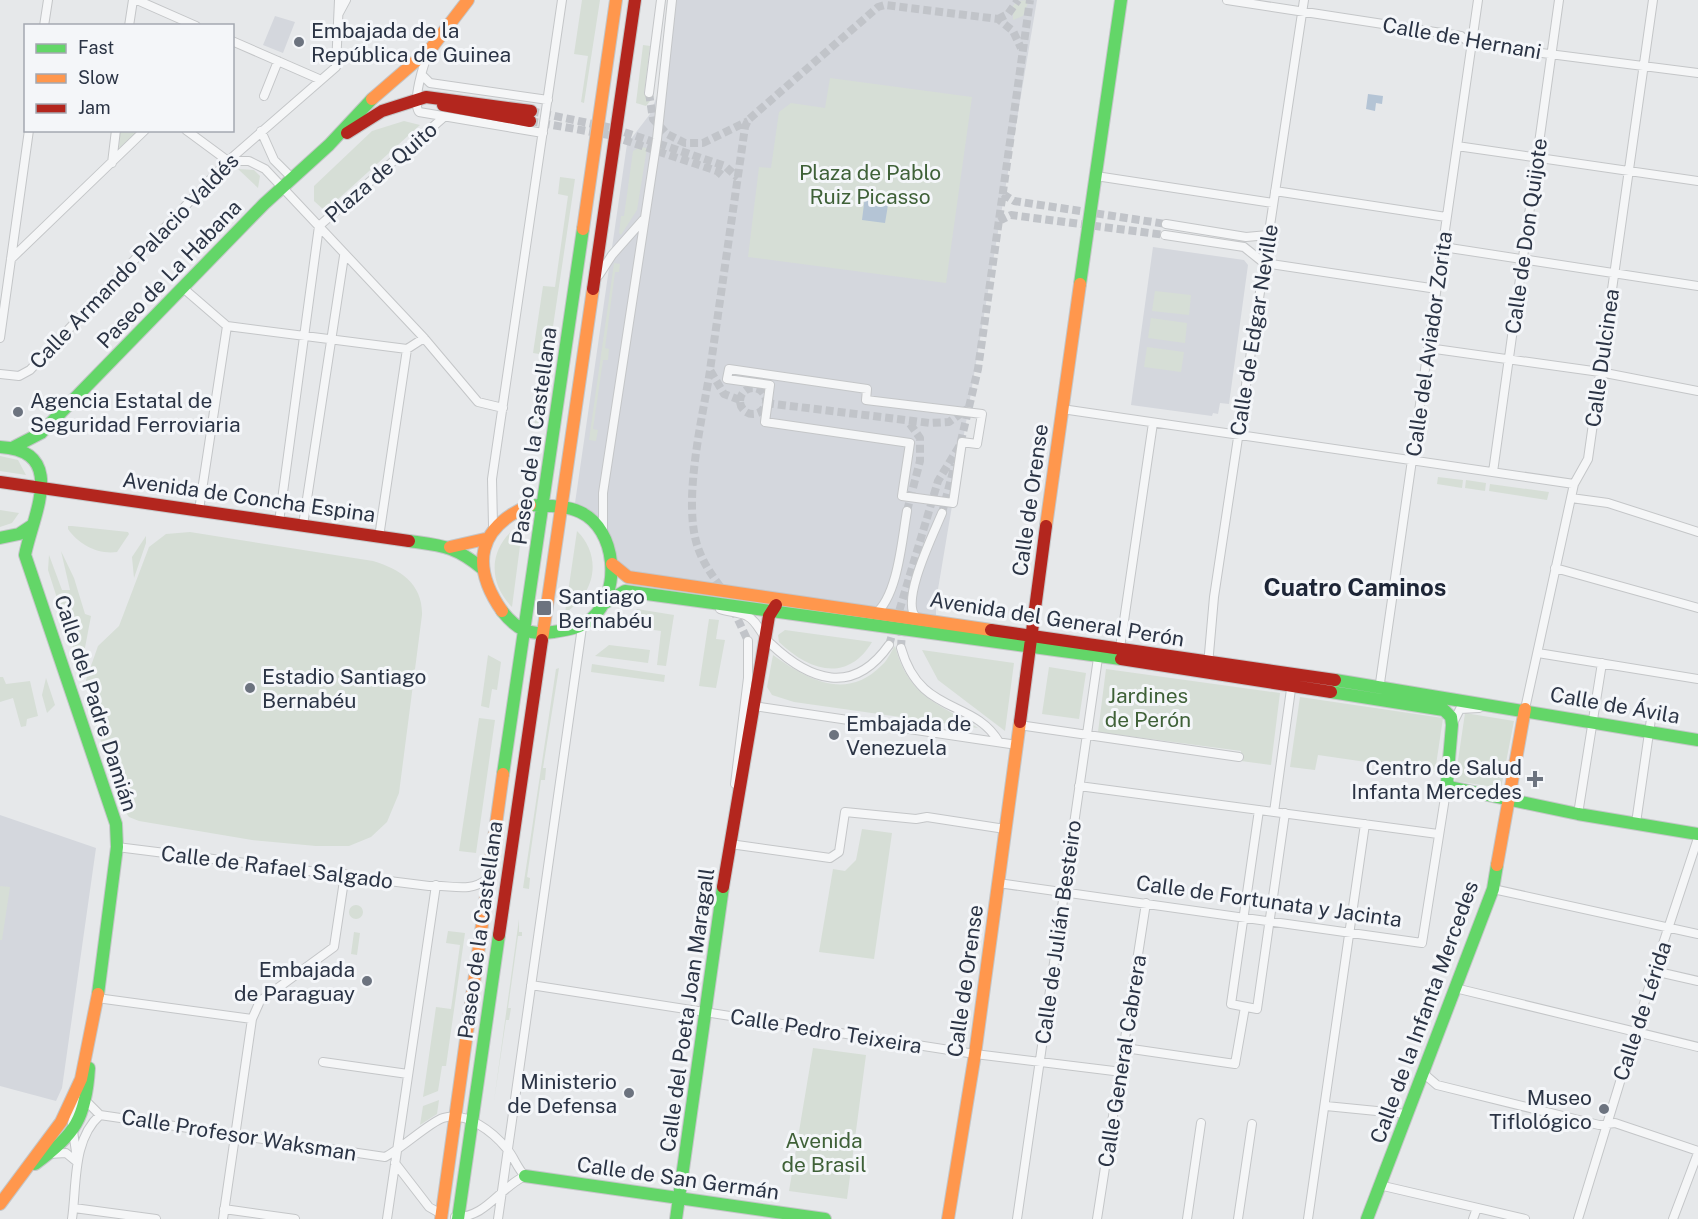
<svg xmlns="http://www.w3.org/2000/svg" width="1698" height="1219" viewBox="0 0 1698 1219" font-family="'Public Sans',sans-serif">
  <rect width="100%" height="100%" fill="#e6e8ea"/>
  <!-- built -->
  <path fill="#d4d7dd" d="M672,0H1037L936,601V620L646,579L612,564L602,535L574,510L627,144L650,114L657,96Z
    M275,16L295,22L283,53L263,45Z
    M1153,247L1244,260L1248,265L1229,404L1220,403L1218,414L1213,413L1212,416L1131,405Z
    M0,815L96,848L62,1088L56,1101L0,1086Z"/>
  <!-- green -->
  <path fill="#d6ded6" d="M582,0H600L584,103L581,102L588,56L574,54Z
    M1029,0L1023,16L1013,20V6L1017,1Z
    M643,45L650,46L644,94L654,96L646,106L636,103Z
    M830,78L972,97L946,283L748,257L759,167L771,168L779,112L791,103L825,108Z
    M404,121L420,125L325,211L314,201V186L372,131Z
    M120,131H141L119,151Z
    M640,147L647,148L637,210L621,235L619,233L621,216H624L633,151Z
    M238,169L254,170L260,176L258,188Z
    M560,177L575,179L538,427H534L545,355L533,353L543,286L555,287L568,196L558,194Z
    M614,263L620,264L619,272H615L605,348L609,349L608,360H603L593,429L598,430L596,441L589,440Z
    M1155,291L1191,295L1189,315L1152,311Z
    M1151,318L1187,323L1185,343L1148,338Z
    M1147,347L1184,352L1181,372L1144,367Z
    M0,456L18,460L26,475L0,471Z
    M1438,477L1463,480L1462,488L1437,484Z
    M1466,480L1486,483L1485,491L1465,488Z
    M1490,484L1549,492L1547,500L1489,491Z
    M0,510L19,513L12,523L0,527Z
    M523,523L512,607C485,580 490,542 523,523Z
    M72,526L128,532L129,534L117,552C98,555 78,544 68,529V526Z
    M577,531C603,557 595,594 565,613Z
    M190,532L373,561C400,569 423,584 422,615L399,793L387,822L371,837L349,846H316L252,840L139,821L129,817L122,808L94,719L86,680L98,646L119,626L149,547L166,534Z
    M146,536V543L134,578L132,557Z
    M61,551L74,578L85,614L91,616L84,653L80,655L74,651L48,570L49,555L62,590H70Z
    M637,609L674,615L666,666L657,665L661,631L625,626Z
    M709,619L719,620L716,639L725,640L716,688L699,686Z
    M785,630L872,642C847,684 808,670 779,642L778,635Z
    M609,645L650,650L648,663L595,656Z
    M895,646C909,698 937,702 978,728L794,702L772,695L767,687L773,655C807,679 846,702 882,665C888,660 891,651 895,646Z
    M922,650L1014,663L1005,731L938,680Z
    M488,655L501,662L497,690L492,689L489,708L481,706Z
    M592,664L665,675L664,682L591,672Z
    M1049,667L1086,673L1079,719L1042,714Z
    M559,668L543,768H546L545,780H541L527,877L530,878L529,889L523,888L556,669Z
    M1106,669L1280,693L1271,765L1241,761V751L1098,732Z
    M0,677H3L6,684L30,681L38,716L27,719L26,726L21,727L13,698L0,702Z
    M46,678L55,705L47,713L42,695Z
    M1300,697L1443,718L1435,772L1318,755L1315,770L1290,767Z
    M1465,713L1514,721L1501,788L1455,781Z
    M479,718L495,720L476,853L459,851Z
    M862,829L892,833L874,959L819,952L833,869L845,871L856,860Z
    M0,886L10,887L2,940H0Z
    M349 912a7 7 0 1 1 14 0a7 7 0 1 1-14 0Z
    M519,919V932H522V936H518L508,1008H511L509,1020H506L494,1101Z
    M448,931L465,933L446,1066H442L438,1091L423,1097L436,1007L451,1009L460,945L446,943Z
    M354,932L360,933L357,955L351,954Z
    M813,1048L866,1055L847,1199L789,1191Z
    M439,1100L437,1114L420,1125L423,1106Z"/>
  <!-- water -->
  <path fill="#b4c4d5" d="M1368,94L1383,96L1382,104L1376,103L1375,111L1366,109Z
    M865,196L889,199L885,223L862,220Z"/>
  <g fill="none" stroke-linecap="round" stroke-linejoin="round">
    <!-- street-tunnel -->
    <path stroke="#c1c4c9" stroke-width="8" stroke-dasharray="8 4" stroke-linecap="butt" d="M998,19L1008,14L1018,0
      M649,93L653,119L667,134L685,143H703L748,121
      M531,111L612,128L725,166L738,178
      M530,121L609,135L717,171L724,177
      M1003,194L1014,201L1166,224
      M999,221L1011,215L1165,235
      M710,371C702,420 682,502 698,548C704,565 714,578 724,592
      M740 401a13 13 0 1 1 26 0a13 13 0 1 1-26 0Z
      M740,400L724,394L710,370L745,127L748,120L878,7L885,5L998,19L1013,31L1021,48
      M766,403L930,423L949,422L967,409
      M907,511L920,461V438L908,421
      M942,513L955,464
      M733,609L748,641
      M889,645L938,481L960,445L978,369L1030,0
      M901,648L903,612"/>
    <defs>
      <path id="street" d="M137,0L196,26
        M1227,0L1461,36L1471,44L1698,73
        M339,13L346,0
        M44,26L48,0
        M129,26L133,0
        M232,41L319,79
        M429,53C423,64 412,102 419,112L543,133
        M422,75L430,83L548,100
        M649,93L661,0
        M264,96L278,61
        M186,130L228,161H249L265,169L424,338L478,402L503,408
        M261,131L274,160L291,177
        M1457,146L1698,181
        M112,163L116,130
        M1096,176L1273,203
        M1275,191L1446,217
        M1166,224L1246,237L1268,235
        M319,226L444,117
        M1165,235L1244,247L1264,263L1437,289
        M1443,247L1698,286
        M11,259L145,130
        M599,275L612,255L643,220
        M183,288L227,326L407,349L424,338
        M0,338L29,130
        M1428,348L1600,372L1698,391
        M729,369L867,389L866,400L982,414L977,444L962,442L953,503L902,496L910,443L765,422L770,385L727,379Z
        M0,374L19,376L30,370L228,161L336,67L339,0
        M1062,409L1574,484
        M1493,472L1559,0
        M1571,498L1608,503L1698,532
        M199,510L227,326
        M279,522L319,226
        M303,525L344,256
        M493,526L492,479L562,0
        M603,531V493L657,139L672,0
        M379,537L407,349
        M1555,568L1698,608
        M720,609C728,612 739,612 747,616C758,621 761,636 771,644C810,681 853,696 889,645
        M875,614C898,596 902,539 907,511
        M916,617C900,601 934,533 942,513
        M901,648C920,716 973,698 999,742
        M1120,648L1153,423
        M1538,653L1698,679
        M1208,665L1214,597L1304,0
        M1379,690L1478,0
        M754,706L1017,745
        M1525,709L1574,484L1588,459L1653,0
        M1453,723L1460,709L1479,708
        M1019,725L1239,757
        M735,784L748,678V641
        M1079,786L1438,834
        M1259,810L1231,1004L1257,1009L1285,813
        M1274,812L1292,682
        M1578,814L1602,663
        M1636,823L1651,719
        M730,844L830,858L839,852L845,812L916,819L927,817L1005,829
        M117,847L429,886C450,884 469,894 487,879
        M998,883L1422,943L1447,785
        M1493,889L1698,934
        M1654,971L1698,981
        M531,985L975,1054L1122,1072
        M1455,988L1698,1047
        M97,998L252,1019
        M1125,1048L1235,1064L1245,1007
        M323,1062L408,1074
        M1423,1073L1437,1085L1599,1125L1615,1123L1698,1151
        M86,1101L100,1115L385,1157C401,1149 430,1122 443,1118C467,1111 493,1132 507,1149C514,1157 517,1168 525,1176C499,1188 486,1218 455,1217
        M1326,1106L1407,1114
        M49,1154L66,1153L77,1162
        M77,1159L72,1124L79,1093
        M395,1163L429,1207L443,1215
        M1379,1185L1525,1219
        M74,1208L156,1219
        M224,1209L295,1219
        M72,1219C77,1185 72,1140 100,1115
        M223,1219L252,1019L260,1001L334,947L345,874
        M387,1219L436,885
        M498,1219L582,627
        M1017,1219L1099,651
        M1097,1219L1146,903
        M1187,1219L1201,1123
        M1238,1219L1252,1124
        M1308,1219L1365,824
        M1473,1219L1477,1208
        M1578,1219L1654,971L1698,838
        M1673,1219L1698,1153"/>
      <path id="fast" d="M1080,284L1121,0
        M0,447C69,451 32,517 25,555L116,824L117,847L98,994
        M12,448L41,433L264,204L329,145L372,99
        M0,538L19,534L31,526
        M409,541C444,546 455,546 483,569
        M603,604L625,591L1121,659
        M502,611C516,629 529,636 553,632C566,630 581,628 591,619C622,593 617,529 580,512C565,505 546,506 530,505
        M1335,680L1698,740
        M1331,692L1444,710L1451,717L1452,725L1447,782L1450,787L1578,814L1698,834
        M503,774L583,229
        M35,1164C75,1135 86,1118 89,1068
        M525,1176L825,1219
        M458,1219L499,935
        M676,1219L723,887
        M1367,1219L1493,889L1497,865"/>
      <path id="slow" d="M372,99L432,47L468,0
        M583,229L616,0
        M1046,526L1080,284
        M450,547L485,539
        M612,564L628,577L991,630
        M502,611C470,565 478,527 530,505
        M542,640L593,289
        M1497,865L1525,709
        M0,1204L61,1122L81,1079L98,994
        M441,1219L503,774
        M948,1219L975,1054L1020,722"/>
      <path id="jam" d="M443,105L530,121
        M347,133L382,111L426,97L531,111
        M593,289L635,0
        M0,482L409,541
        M991,630L1335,680
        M1121,659L1331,692
        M1020,722L1046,526
        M723,887L769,616L776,605
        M499,935L542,640"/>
    </defs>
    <!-- street casing -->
    <use href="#street" stroke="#c4c6c8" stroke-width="10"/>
    <!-- fast casing -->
    <use href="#fast" stroke="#c4c6c8" stroke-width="14"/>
    <!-- slow casing -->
    <use href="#slow" stroke="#c4c6c8" stroke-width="14"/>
    <!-- jam casing -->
    <use href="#jam" stroke="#c4c6c8" stroke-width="14"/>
    <!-- street -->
    <use href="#street" stroke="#f5f6f7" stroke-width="8"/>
    <!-- fast -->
    <use href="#fast" stroke="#63d668" stroke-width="12"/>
    <!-- slow -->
    <use href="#slow" stroke="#ff974d" stroke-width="12"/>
    <!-- jam -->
    <use href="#jam" stroke="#b3261e" stroke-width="12"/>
  </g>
  <!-- markers -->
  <g fill="#6c737f" stroke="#f4f6f9" stroke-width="2">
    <circle cx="299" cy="42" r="6"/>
    <circle cx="18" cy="412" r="6"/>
    <rect x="536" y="600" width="16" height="16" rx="3"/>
    <circle cx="250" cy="688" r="6"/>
    <circle cx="834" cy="735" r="6"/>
    <path d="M1532 770h6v6h6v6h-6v6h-6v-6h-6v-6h6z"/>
    <circle cx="367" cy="981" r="6"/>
    <circle cx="629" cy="1093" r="6"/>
    <circle cx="1604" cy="1109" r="6"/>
  </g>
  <g text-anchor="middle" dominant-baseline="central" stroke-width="6" stroke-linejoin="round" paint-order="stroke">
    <!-- poi labels -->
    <g font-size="21" fill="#2b3445" stroke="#f4f6f9" text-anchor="start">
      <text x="311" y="30">Embajada de la<tspan x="311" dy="24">República de Guinea</tspan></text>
      <text x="30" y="400">Agencia Estatal de<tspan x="30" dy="24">Seguridad Ferroviaria</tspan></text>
      <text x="558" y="596">Santiago<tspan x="558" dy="24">Bernabéu</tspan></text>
      <text x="262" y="676">Estadio Santiago<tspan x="262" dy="24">Bernabéu</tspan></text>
      <text x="846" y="723">Embajada de<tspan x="846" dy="24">Venezuela</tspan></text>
      <text x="1522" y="767" text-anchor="end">Centro de Salud<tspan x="1522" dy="24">Infanta Mercedes</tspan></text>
      <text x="355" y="969" text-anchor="end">Embajada<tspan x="355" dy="24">de Paraguay</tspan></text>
      <text x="617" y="1081" text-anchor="end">Ministerio<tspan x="617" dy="24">de Defensa</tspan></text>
      <text x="1592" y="1097" text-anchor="end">Museo<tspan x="1592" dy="24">Tiflológico</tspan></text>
    </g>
    <!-- street labels -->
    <g font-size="21" fill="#2b3445" stroke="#f4f6f9">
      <text transform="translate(1462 38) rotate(10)">Calle de Hernani</text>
      <text transform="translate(381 172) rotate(-41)">Plaza de Quito</text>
      <text transform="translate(1526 236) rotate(-82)">Calle de Don Quijote</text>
      <text transform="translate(134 261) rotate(-46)">Calle Armando Palacio Valdés</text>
      <text transform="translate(169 274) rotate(-46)">Paseo de La Habana</text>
      <text transform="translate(1254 330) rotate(-81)">Calle de Edgar Neville</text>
      <text transform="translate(1429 344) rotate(-82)">Calle del Aviador Zorita</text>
      <text transform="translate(1602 358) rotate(-82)">Calle Dulcinea</text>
      <text transform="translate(534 436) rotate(-82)">Paseo de la Castellana</text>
      <text transform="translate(249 497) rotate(8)">Avenida de Concha Espina</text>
      <text transform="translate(1030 500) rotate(-82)">Calle de Orense</text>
      <text transform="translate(1057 619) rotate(9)">Avenida del General Perón</text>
      <text transform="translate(96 703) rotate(72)">Calle del Padre Damián</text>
      <text transform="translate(1615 705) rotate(10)">Calle de Ávila</text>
      <text transform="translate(277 867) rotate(7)">Calle de Rafael Salgado</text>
      <text transform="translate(1269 901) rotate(8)">Calle de Fortunata y Jacinta</text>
      <text transform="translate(480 930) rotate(-82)">Paseo de la Castellana</text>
      <text transform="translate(1058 932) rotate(-82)">Calle de Julián Besteiro</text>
      <text transform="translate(965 981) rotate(-82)">Calle de Orense</text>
      <text transform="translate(687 1010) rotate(-82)">Calle del Poeta Joan Maragall</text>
      <text transform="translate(1642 1011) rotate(-72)">Calle de Lérida</text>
      <text transform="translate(1424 1012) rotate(-70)">Calle de la Infanta Mercedes</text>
      <text transform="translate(826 1031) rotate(9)">Calle Pedro Teixeira</text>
      <text transform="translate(1122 1061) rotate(-81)">Calle General Cabrera</text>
      <text transform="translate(239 1135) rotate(9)">Calle Profesor Waksman</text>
      <text transform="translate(678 1178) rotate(8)">Calle de San Germán</text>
    </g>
    <!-- park labels -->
    <g font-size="21" fill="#3f6138" stroke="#f4f6f9">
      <text x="870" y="172">Plaza de Pablo<tspan x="870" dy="24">Ruiz Picasso</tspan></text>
      <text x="1148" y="695">Jardines<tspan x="1148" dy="24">de Perón</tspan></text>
      <text x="824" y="1140">Avenida<tspan x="824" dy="24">de Brasil</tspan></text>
    </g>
    <!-- quarter labels -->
    <g font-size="24" font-weight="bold" fill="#1d2536" stroke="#f4f6f9">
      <text x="1355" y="587">Cuatro Caminos</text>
    </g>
  </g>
  <!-- legend -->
  <rect x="24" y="24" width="210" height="108" fill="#f4f6f9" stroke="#a4a8b1" stroke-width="1.5"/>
  <rect x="36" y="44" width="30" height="9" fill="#63d668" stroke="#a4a8b1" stroke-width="1.5"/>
  <text x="78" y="54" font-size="18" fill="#2b3445">Fast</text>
  <rect x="36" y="74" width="30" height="9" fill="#ff974d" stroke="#a4a8b1" stroke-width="1.5"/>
  <text x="78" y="84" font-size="18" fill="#2b3445">Slow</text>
  <rect x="36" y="104" width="30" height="9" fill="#b3261e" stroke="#a4a8b1" stroke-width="1.5"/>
  <text x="78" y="114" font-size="18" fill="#2b3445">Jam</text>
</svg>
